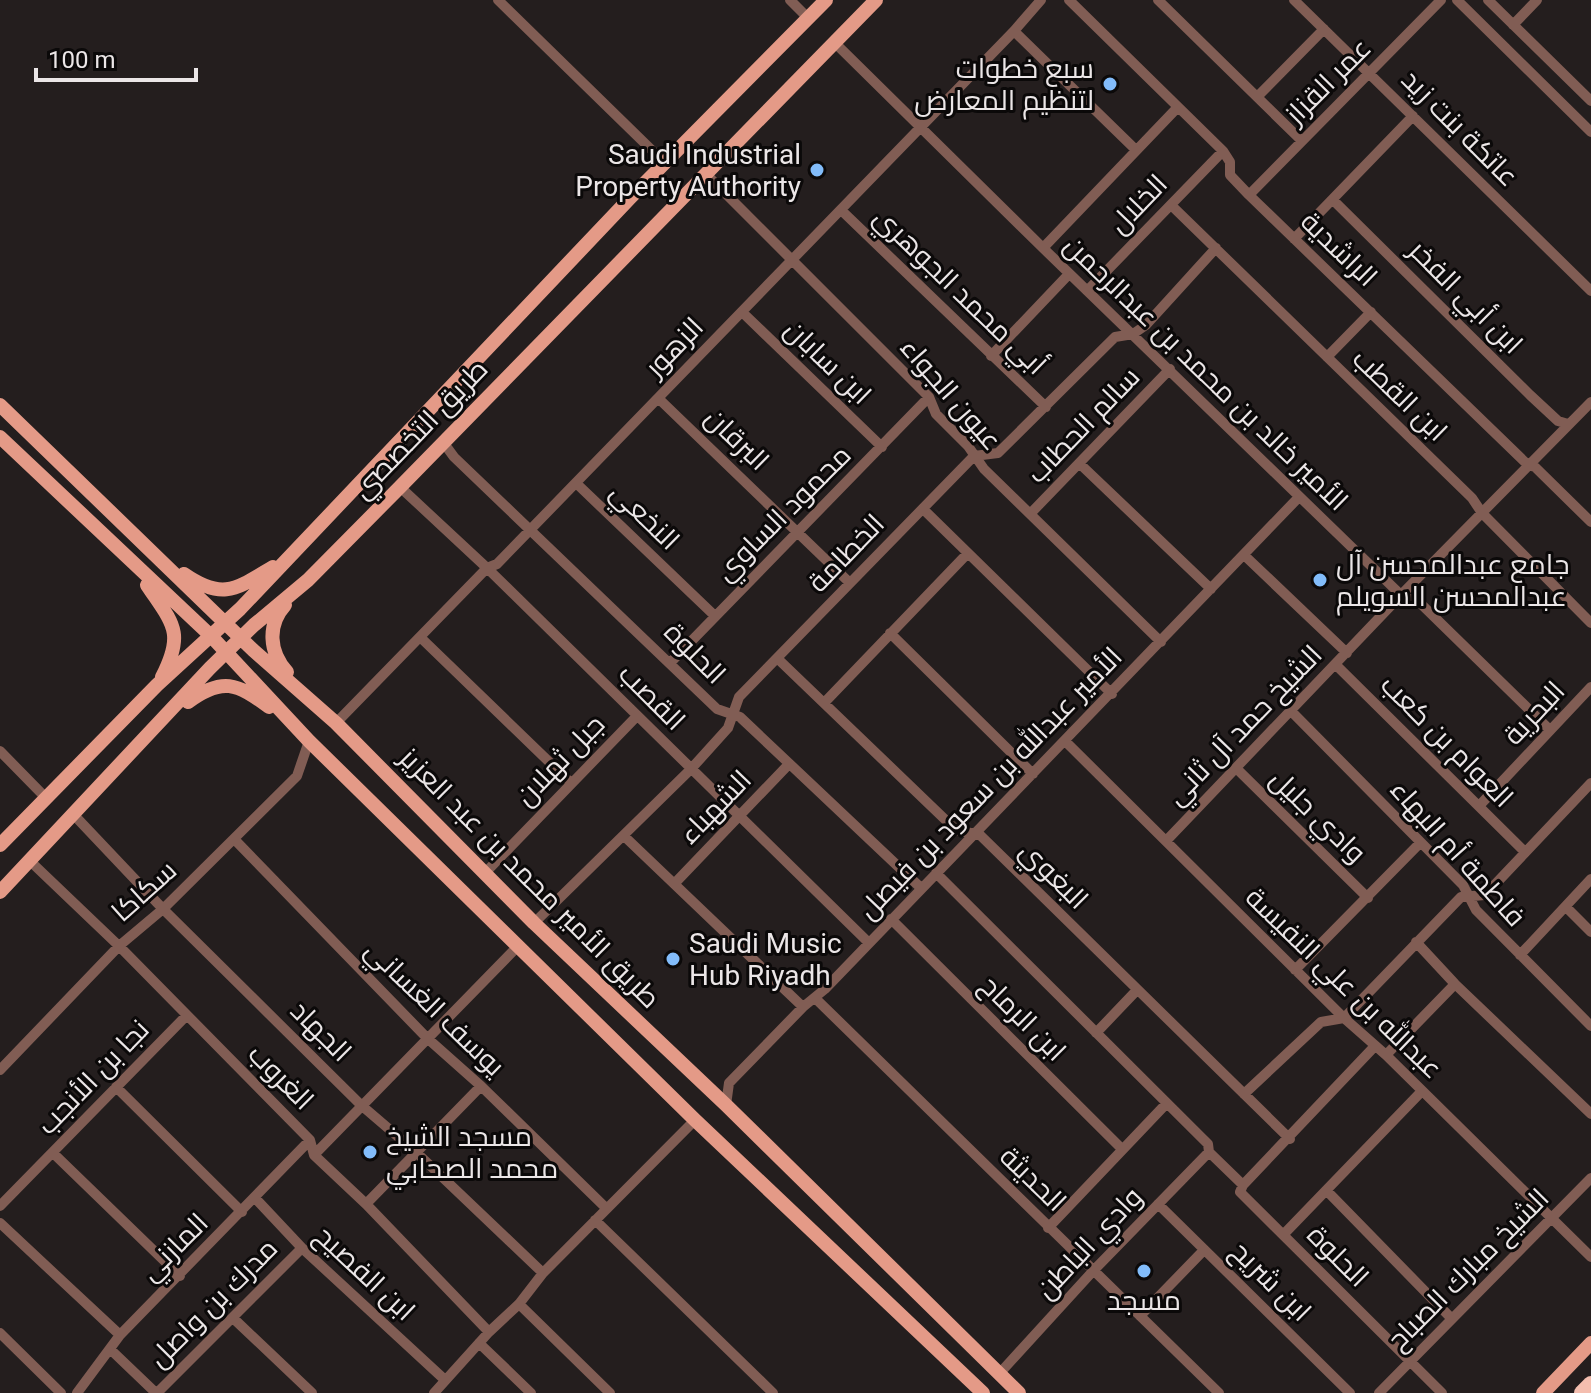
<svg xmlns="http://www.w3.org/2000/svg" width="1591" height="1393" viewBox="0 0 1591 1393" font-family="Roboto,Cairo,sans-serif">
  <rect width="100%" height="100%" fill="#241e1e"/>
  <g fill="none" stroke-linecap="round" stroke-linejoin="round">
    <!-- minor -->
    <path stroke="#815d54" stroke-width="10" d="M498,0L666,164
      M790,0L808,18
      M1069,0L1223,151L1230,162V175L1249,195L1528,465L1535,467L1591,522
      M1158,0L1302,141
      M1294,0L1591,291
      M1457,0L1591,132
      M1488,0L1591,101
      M1513,25L1537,0
      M1014,31L1136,150
      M835,43L1043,248L1401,595L1419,602L1550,730
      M1257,97L1324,29
      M707,175L929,397L936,414L968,446L984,469L1161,642
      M1249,195L1441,0
      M1333,200L1530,395L1558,421L1568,424
      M1171,205L1472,498L1482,513L1591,623
      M841,210L1046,407
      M1294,239L1413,116
      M1043,248L1177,108
      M1088,290L1223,151
      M742,312L882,447
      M991,356L1069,274
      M1327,357L1371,312
      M658,398L850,583
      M443,442L454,457L717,709L740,717L921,888
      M1080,464L1211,589
      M576,483L715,616
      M400,487L487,568L868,942
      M923,509L1112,694
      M1030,514L1170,369
      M1244,555L1347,653
      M890,633L1033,774
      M420,637L571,783
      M778,659L956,830L980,835L1290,1139
      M671,662L929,397
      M1336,665L1525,852
      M824,703L967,554
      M1291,711L1463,885L1476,910L1591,1026
      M336,723L487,568L497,564L1014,31L1041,0
      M1065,741L1344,1018L1386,1055L1591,1257
      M0,751L46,798
      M1236,768L1368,898
      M1479,806L1591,687
      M74,815L163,909L361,1105L417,1153L543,1273
      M624,836L803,1007
      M235,840L427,1038L481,1086L606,1208
      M1166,841L1401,595L1591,402
      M30,861L119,946L310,1140L314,1155L366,1204L489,1332
      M485,873L637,716
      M936,873L1208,1144L1209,1152L1094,1270L999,1374
      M675,883L789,764
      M1566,907L1591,932
      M891,919L1122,1149
      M534,923L691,769L728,728L739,697L974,456L998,453L1115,337L1133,334L1146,325L1216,248
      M1416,942L1455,984L1591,1114
      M1520,955L1591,879
      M1295,970L1420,843
      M815,998L1219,1393
      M1096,1033L1137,990
      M1386,1055L1455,984
      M0,1070L119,946L163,909L297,776L309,741
      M116,1087L242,1212
      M1244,1094L1321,1022L1344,1018L1461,897L1485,895L1591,783
      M726,1105L729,1083L803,1007L825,989L1299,497
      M1209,1152L1243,1185L1240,1192L1442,1393
      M53,1153L180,1276
      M314,1155L519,945
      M1243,1185L1374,1047
      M1327,1191L1452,1319
      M255,1198L302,1248L445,1380
      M366,1204L481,1086
      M1158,1204L1350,1393
      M0,1206L187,1015
      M595,1220L773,1393
      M0,1223L120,1335
      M1048,1228L1166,1104
      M1283,1235L1421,1092
      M519,1304L610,1393
      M1140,1316L1204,1250
      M233,1318L312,1393
      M0,1333L61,1393
      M479,1343L531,1393
      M111,1350L156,1393
      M77,1393L120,1335L310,1140
      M157,1393L302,1248
      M434,1393L489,1332L519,1304L543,1273L695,1120
      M1379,1393L1591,1178"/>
    <!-- major -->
    <path stroke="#e49a87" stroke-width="14" d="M0,405L253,650L336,723L534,923L726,1105L1019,1393
      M0,437L211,636L309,741L695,1120L983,1393
      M184,574C223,601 236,589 273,567
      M147,585C173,624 185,632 162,677
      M285,605C267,625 269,652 287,672
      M188,702C222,677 237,683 269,707
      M0,845L157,685L240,609L630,198L826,0
      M0,892L210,668L254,625L308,580L400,487L876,0
      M1543,1393L1591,1343"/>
    <!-- highway -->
    <path stroke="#f4beaf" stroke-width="16" d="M1582,1393L1591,1384"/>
  </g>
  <!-- markers -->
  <g fill="#82bcfa" stroke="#0b0909" stroke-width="3">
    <circle cx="1110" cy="84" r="8"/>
    <circle cx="817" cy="170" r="8"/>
    <circle cx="1320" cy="580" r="8"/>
    <circle cx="673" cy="959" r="8"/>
    <circle cx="370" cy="1152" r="8"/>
    <circle cx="1144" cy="1271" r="8"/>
  </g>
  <g text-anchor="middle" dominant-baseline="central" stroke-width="6" stroke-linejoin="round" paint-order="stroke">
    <!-- poi labels -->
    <g font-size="28" fill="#ebe6e7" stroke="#0b0909" text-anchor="start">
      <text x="1094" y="68" text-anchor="end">سبع خطوات<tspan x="1094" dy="32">لتنظيم المعارض</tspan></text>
      <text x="801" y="154" text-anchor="end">Saudi Industrial<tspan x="801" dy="32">Property Authority</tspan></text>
      <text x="1336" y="564">جامع عبدالمحسن آل<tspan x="1336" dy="32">عبدالمحسن السويلم</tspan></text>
      <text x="689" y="943">Saudi Music<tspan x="689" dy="32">Hub Riyadh</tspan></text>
      <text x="386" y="1136">مسجد الشيخ<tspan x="386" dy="32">محمد الصحابي</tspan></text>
      <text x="1144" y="1300" text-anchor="middle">مسجد</text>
    </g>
    <!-- street labels -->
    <g font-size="28" fill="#ebe6e7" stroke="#0b0909">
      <text transform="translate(1328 81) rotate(-45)">عمر القزاز</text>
      <text transform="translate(1460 128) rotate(45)">عاتكة بنت زيد</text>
      <text transform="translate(1138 204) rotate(-46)">الخلال</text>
      <text transform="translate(1339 249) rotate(44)">الراشدية</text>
      <text transform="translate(960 291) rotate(44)">أبي محمد الجوهري</text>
      <text transform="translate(1466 297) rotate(45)">ابن أبي الفخر</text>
      <text transform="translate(674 347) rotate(-46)">الزهور</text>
      <text transform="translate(828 362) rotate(44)">ابن سابان</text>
      <text transform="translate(1206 373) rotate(44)">الأمير خالد بن محمد بن عبدالرحمن</text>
      <text transform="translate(951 394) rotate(49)">عيون الجواء</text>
      <text transform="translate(1400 395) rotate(44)">ابن القطب</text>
      <text transform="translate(1083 425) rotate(-46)">سالم الحطاب</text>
      <text transform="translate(420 429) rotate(-46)">طريق التخصصي</text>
      <text transform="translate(737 439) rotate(44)">البرقان</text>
      <text transform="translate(783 513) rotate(-45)">محمود الساوي</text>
      <text transform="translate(645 516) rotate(44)">النخعي</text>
      <text transform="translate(846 553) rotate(-46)">الخطامة</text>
      <text transform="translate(695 653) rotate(45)">الحلوة</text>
      <text transform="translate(652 697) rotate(45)">القصب</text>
      <text transform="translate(1534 713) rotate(-47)">البحرية</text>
      <text transform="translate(1244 725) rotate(-46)">الشيخ حمد آل ثاني</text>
      <text transform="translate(1447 741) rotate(45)">العوام بن كعب</text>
      <text transform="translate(560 760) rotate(-46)">جبل ثهلان</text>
      <text transform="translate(990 783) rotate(-46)">الأمير عبدالله بن سعود بن فيصل</text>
      <text transform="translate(715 807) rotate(-46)">الشهباء</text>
      <text transform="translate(1318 816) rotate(44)">وادي جليل</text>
      <text transform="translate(1458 853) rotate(48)">فاطمة أم البهاء</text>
      <text transform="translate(1054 875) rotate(45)">البغوي</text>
      <text transform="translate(530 878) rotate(45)">طريق الأمير محمد بن عبد العزيز</text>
      <text transform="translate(144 891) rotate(-42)">سكاكا</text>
      <text transform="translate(1344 983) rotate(44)">عبدالله بن علي النفيسة</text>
      <text transform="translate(435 1008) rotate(44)">يوسف الغساني</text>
      <text transform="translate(1023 1018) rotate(45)">ابن الرماح</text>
      <text transform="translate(321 1031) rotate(45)">الجهاد</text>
      <text transform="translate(93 1077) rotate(-46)">نجا بن الأنجب</text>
      <text transform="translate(281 1077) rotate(45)">الغروب</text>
      <text transform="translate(1033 1179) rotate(44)">الحديثة</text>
      <text transform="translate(1089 1243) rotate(-47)">وادي الباطن</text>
      <text transform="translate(174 1247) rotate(-45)">المازني</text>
      <text transform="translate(1338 1256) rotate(45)">الحلوة</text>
      <text transform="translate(1468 1269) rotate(-45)">الشيخ مبارك الصباح</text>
      <text transform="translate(365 1273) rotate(43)">ابن الفصيح</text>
      <text transform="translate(1271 1281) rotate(45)">ابن شريح</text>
      <text transform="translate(213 1303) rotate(-45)">مدرك بن واصل</text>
    </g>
  </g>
  <!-- scale -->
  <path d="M36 68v12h160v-12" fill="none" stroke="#ebe6e7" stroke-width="4"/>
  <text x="48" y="68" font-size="24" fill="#ebe6e7" stroke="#0b0909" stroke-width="6" paint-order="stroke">100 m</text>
</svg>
